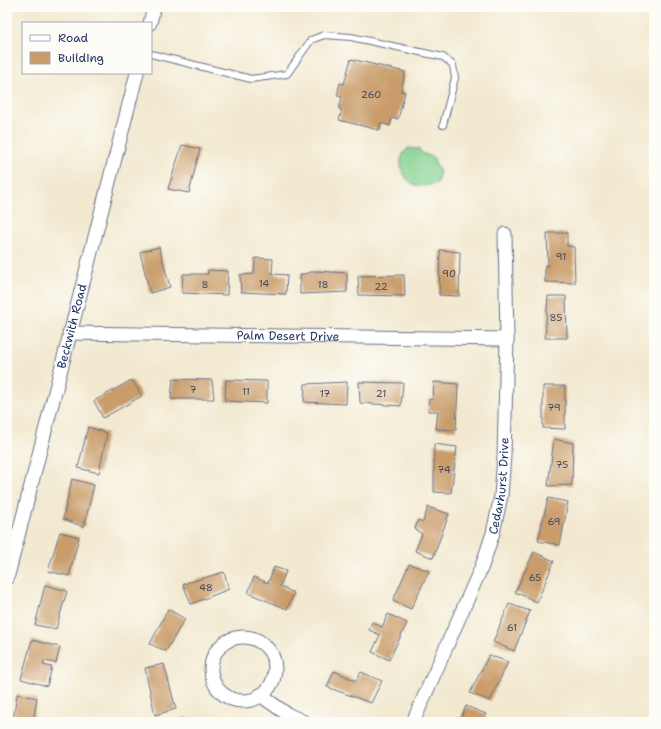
<svg xmlns="http://www.w3.org/2000/svg" width="661" height="729" viewBox="0 0 661 729" font-family="'Shantell Sans',sans-serif">
  <rect width="100%" height="100%" fill="#fdfcf7"/>
  <filter id="ink" filterUnits="userSpaceOnUse"><feTurbulence type="fractalNoise" baseFrequency=".025" numOctaves="2"/><feDisplacementMap in="SourceGraphic" scale="8" xChannelSelector="R" yChannelSelector="G"/><feConvolveMatrix kernelMatrix="1 2 1 2 8 2 1 2 1" color-interpolation-filters="sRGB"/></filter>
  <filter id="wash" filterUnits="userSpaceOnUse"><feTurbulence type="fractalNoise" baseFrequency=".012" numOctaves="4" result="noise"/><feDisplacementMap in="SourceGraphic" scale="16" xChannelSelector="R" yChannelSelector="G"/><feGaussianBlur stdDeviation="0.9" result="paint"/><feColorMatrix in="noise" values="0 0 0 0 0 0 0 0 0 0 0 0 0 0 0 0 0 1.4 0 .05"/><feComposite in="paint" operator="in"/></filter>
  <g filter="url(#wash)">
    <rect width="100%" height="100%" fill="#f2e9d0"/>
    <!-- green -->
    <path fill="#84d291" stroke="#508078" d="M408,148L419,149L422,153L433,157L440,172L437,183C430,185 422,187 415,185C405,181 398,166 402,156C403,153 406,151 408,148Z"/>
    <g id="blocks">
      <!-- building -->
      <path fill="#c99c6b" d="M351,59L405,72L401,91L405,92L398,119L392,118L390,126L381,123L379,130L339,120L342,110L339,109L342,97L337,96L340,83L344,84Z
        M182,145L200,149L189,193L168,189Z
        M547,233H567V246L574,247L575,283L545,282V265L548,266Z
        M159,247L170,287L150,293L140,252Z
        M440,250L460,252L459,296L439,295Z
        M255,258L273,259L272,274L287,275L286,294L241,292L240,275L254,274Z
        M208,270L228,271L227,295L182,293L183,274H208Z
        M315,271L347,273V292L300,294V275Z
        M404,275L405,296L359,295L358,276Z
        M548,296H566L567,338H545Z
        M173,379L212,380L214,399H171Z
        M132,380L142,396L103,418L94,401Z
        M226,380L267,381V403L225,401Z
        M347,382L346,404L304,402L305,384Z
        M359,382L403,383L401,406L360,403Z
        M434,382L458,384L456,430L436,429L438,411H428L429,399L433,400Z
        M543,386H565V429L543,428Z
        M88,427L107,433L99,473L78,468Z
        M554,439L573,443L572,485L548,486Z
        M434,444L457,447L451,493L434,492Z
        M72,479L94,485L84,527L63,519Z
        M548,498L568,502L560,545L538,541Z
        M428,507L449,514L433,558L415,551L422,534L415,529L418,520L423,522Z
        M60,532L79,537L69,576L48,571Z
        M534,552L554,561L537,602L515,592Z
        M409,564L429,571L411,609L393,601Z
        M274,567L286,571L280,586L294,593L287,609L248,593L254,577L268,583Z
        M224,572L229,589L191,604L183,584Z
        M45,585L67,591L56,629L35,625Z
        M509,604L530,611L514,651L493,642Z
        M168,609L185,619L166,651L150,644Z
        M388,614L407,623L389,660L372,652L380,635L369,630L372,622L382,627Z
        M32,640L60,647L56,663L44,661L43,665L52,667L47,686L21,679Z
        M489,655L508,662L490,701L470,693Z
        M164,664L176,709L155,715L145,668Z
        M334,671L356,681L361,672L382,681L371,703L327,687Z
        M17,694L37,698L33,722H13Z
        M466,706L486,714L482,722H459Z
        M181,718L190,722H179Z"/>
    </g>
  </g>
  <g filter="url(#ink)">
    <use href="#blocks" fill-opacity="0" stroke="#667086" stroke-width="1"/>
    <g fill="none" stroke-linecap="round" stroke-linejoin="round">
      <defs>
        <path id="service" d="M151,54L251,79L287,74L311,40L324,35L351,37L443,57L453,65L455,78L443,125"/>
        <g id="minor">
          <path d="M150,23L154,7"/>
          <path id="s1" d="M69,333L507,339"/>
          <path id="s2" d="M7,579L137,73"/>
          <circle cx="243" cy="669" r="32"/>
          <path d="M260,695L287,714L304,722"/>
          <path id="s3" d="M413,722L482,566L493,533L501,496L504,456L507,339L505,234"/>
        </g>
      </defs>
      <!-- service casing -->
      <use href="#service" stroke="#667086" stroke-width="8"/>
      <!-- minor casing -->
      <use href="#minor" stroke="#667086" stroke-width="15"/>
      <!-- service -->
      <use href="#service" stroke="#fff" stroke-width="6"/>
      <!-- minor -->
      <use href="#minor" stroke="#fff" stroke-width="13"/>
    </g>
  </g>
  <g text-anchor="middle" dominant-baseline="central" stroke-width="3" stroke-linejoin="round" paint-order="stroke">
    <!-- number labels -->
    <g font-size="10" fill="#464a61">
      <text x="371" y="94">260</text>
      <text x="561" y="256">91</text>
      <text x="449" y="273">90</text>
      <text x="264" y="283">14</text>
      <text x="205" y="284">8</text>
      <text x="323" y="284">18</text>
      <text x="381" y="286">22</text>
      <text x="556" y="317">85</text>
      <text x="193" y="389">7</text>
      <text x="246" y="391">11</text>
      <text x="325" y="393">17</text>
      <text x="381" y="393">21</text>
      <text x="554" y="407">79</text>
      <text x="562" y="464">75</text>
      <text x="444" y="469">74</text>
      <text x="554" y="521">69</text>
      <text x="535" y="577">65</text>
      <text x="206" y="587">48</text>
      <text x="512" y="627">61</text>
    </g>
    <!-- street labels -->
    <g font-size="12" fill="#1b2f5e" stroke="#fdfcf7">
      <text stroke="none"><textPath href="#s2" startOffset="261">Beckwith Road</textPath></text>
      <text stroke="none"><textPath href="#s1" startOffset="219">Palm Desert Drive</textPath></text>
      <text stroke="none"><textPath href="#s3" startOffset="253">Cedarhurst Drive</textPath></text>
    </g>
  </g>
  <!-- margin -->
  <rect width="661" height="729" fill="none" stroke="#fdfcf7" stroke-width="24"/>
  <!-- legend -->
  <rect x="22" y="22" width="130" height="52" fill="#fdfcf7" stroke="#a3aaba"/>
  <rect x="30" y="35" width="20" height="6" fill="#ffffff" stroke="#a3aaba"/>
  <text x="58" y="42" font-size="12" fill="#1b2f5e">Road</text>
  <rect x="30" y="52" width="20" height="12" fill="#c99c6b" stroke="#a3aaba"/>
  <text x="58" y="62" font-size="12" fill="#1b2f5e">Building</text>
</svg>
